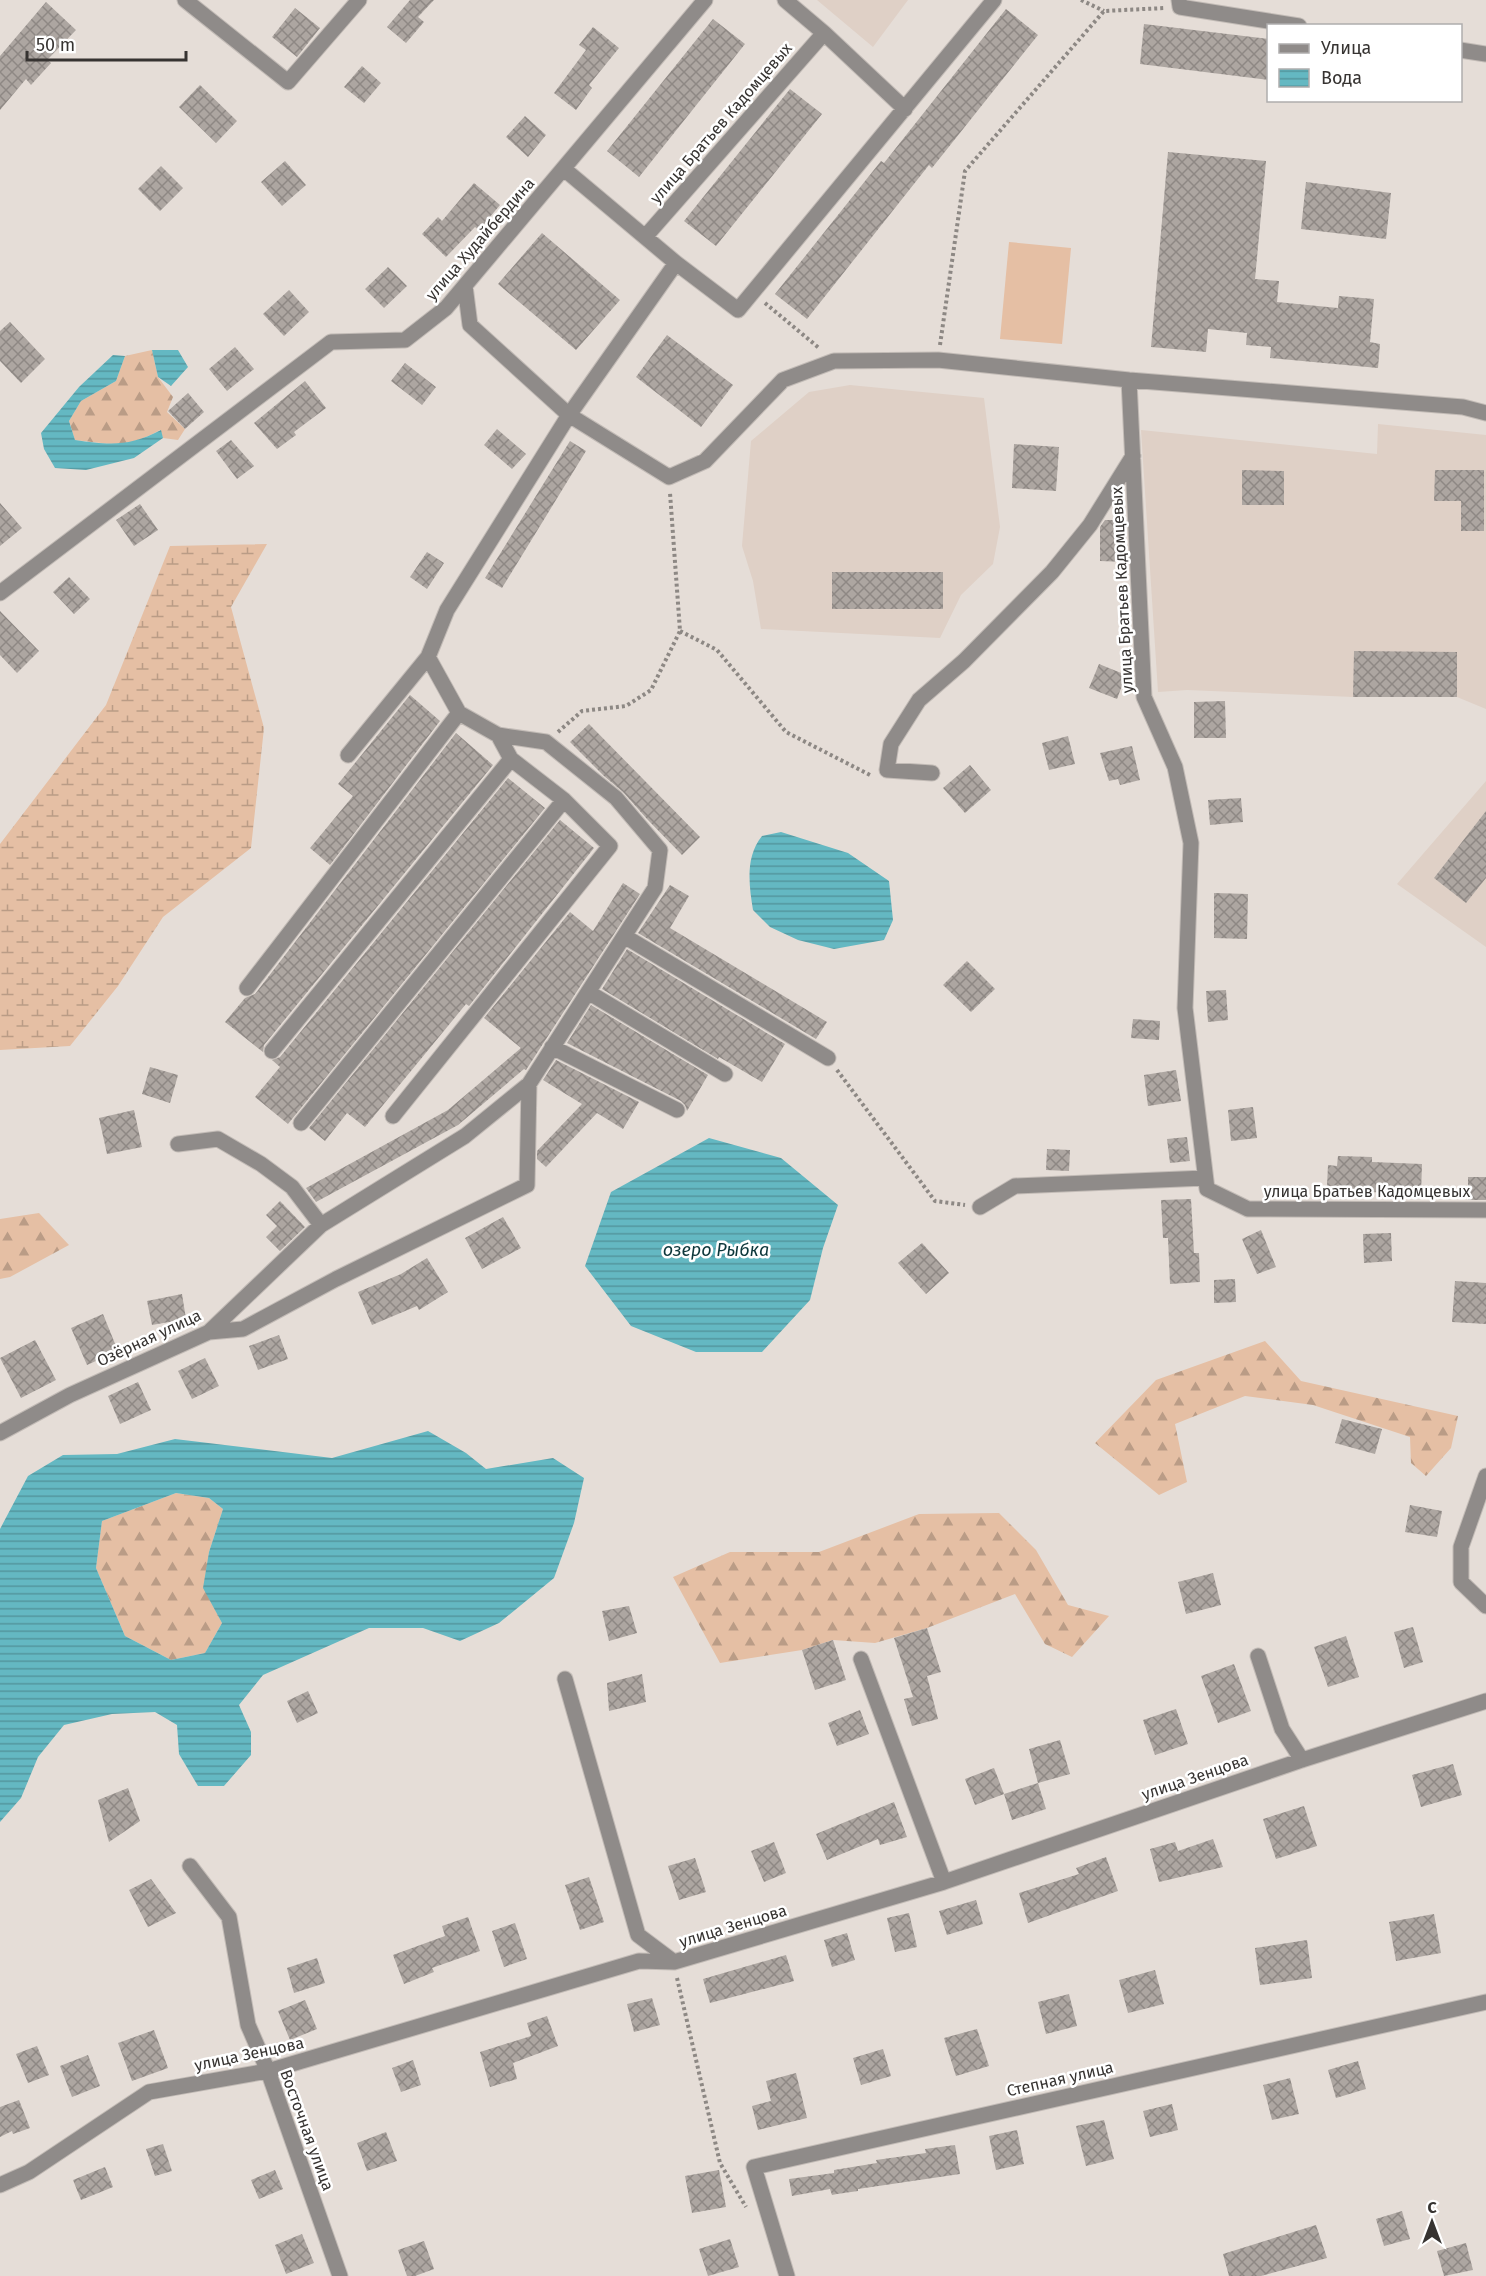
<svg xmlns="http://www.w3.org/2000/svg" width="1486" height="2276" viewBox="0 0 1486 2276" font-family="'Fira Sans',sans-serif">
  <defs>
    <pattern id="forest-firs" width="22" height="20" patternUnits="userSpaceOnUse" patternTransform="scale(1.5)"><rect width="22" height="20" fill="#e5bfa4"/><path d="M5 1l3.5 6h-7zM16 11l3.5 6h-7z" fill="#ba9c86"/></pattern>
    <pattern id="wetland-marsh" width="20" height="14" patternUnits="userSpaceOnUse" patternTransform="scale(1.5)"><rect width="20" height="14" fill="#e5bfa4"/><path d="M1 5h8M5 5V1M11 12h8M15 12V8" fill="none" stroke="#ba9c86"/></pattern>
    <pattern id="water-rules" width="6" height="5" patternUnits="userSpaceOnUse" patternTransform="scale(1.5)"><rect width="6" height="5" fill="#64b8c2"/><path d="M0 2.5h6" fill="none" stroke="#53969e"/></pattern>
    <pattern id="building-cross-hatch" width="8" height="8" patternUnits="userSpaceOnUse" patternTransform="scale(1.5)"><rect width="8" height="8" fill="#ada6a1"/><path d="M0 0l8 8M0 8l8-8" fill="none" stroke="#8e8884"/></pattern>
  </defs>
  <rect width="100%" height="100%" fill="#e5ddd7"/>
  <!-- built -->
  <path fill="#dfd0c6" d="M817,0H908L873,47Z
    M850,385L984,398L1000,527L993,564L961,595L940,638L761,629L753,581L742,546L751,441L809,392Z
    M1378,424L1486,435V709L1457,697H1353L1187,690L1158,692L1141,430L1377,454Z
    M1486,781V947L1397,884Z"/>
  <!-- forest -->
  <path fill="url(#forest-firs)" d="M152,350L158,377L173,397L167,412L185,429L178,440L163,438L160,430C126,449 112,444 75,440L69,421L81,401L116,381L125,356Z
    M39,1213L69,1245L10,1277L0,1279V1219Z
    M1265,1341L1301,1381L1458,1416L1451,1448L1426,1476L1411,1463L1410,1437L1313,1405L1245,1396L1175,1424L1187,1482L1159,1495L1095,1443L1156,1380Z
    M176,1493L209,1498L223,1509L209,1552L204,1588L222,1623L205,1653L171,1660L125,1636L96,1568L102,1521Z
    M999,1513L1036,1550L1068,1605L1109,1616L1072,1657L1045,1644L1015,1594L927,1628L875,1643L833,1640L802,1650L720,1663L673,1577L730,1552H819L919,1514Z"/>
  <!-- wetland -->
  <path fill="url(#wetland-marsh)" d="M267,544L231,607L264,728L251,848L163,917L118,986L70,1046L0,1050V844L106,705L170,546Z"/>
  <!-- garden -->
  <path fill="#e5bfa4" d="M1009,242L1071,248L1062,344L1000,339Z"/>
  <!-- water -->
  <path fill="url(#water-rules)" fill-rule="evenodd" d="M152,350H178L188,367L171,386L158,377Z
    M113,355L125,356L116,381L81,401L69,421L75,440C110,445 128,447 161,430L163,438L134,458L86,470L55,468L44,449L41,433L79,387Z
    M781,832L848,853L889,881L893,920L884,940L834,949L798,940L770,927L753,910C749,885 745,857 762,836Z
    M709,1138L781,1158L838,1205L823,1248L810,1300L762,1352H696L631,1326L585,1266L611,1192Z
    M428,1431L466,1453L486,1469L553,1458L584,1478L574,1523L554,1578L499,1623L460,1641L423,1628H369L263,1675L239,1705L251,1732V1755L224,1786H198L179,1754L177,1725L155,1712L112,1714L64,1725L38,1757L21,1798L0,1822V1529L28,1476L63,1455L117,1454L175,1439L332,1458ZM176,1493L209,1498L223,1509L209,1552L203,1588L222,1623L205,1653L171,1660L125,1636L96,1568L102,1521Z"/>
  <!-- building -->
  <path fill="url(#building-cross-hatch)" d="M410,0H434L418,17L424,22L406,43L387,27Z
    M46,2L76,30L47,60L51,63L31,85L26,79L0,110V56Z
    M295,8L320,28L297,57L272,37Z
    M1006,9L1038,35L932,168L929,165L807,319L775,294L881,161L884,163Z
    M713,19L745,44L639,177L607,151Z
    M1144,24L1269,39V80L1140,64Z
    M593,27L619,48L589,85L592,88L576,110L554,93L586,50L579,45Z
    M362,66L381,83L364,103L344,87Z
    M200,85L237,121L216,143L179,107Z
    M790,89L822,114L716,246L684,221Z
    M525,116L546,135L528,157L506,137Z
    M1168,152L1266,161L1255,279L1279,281L1277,302L1338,308L1339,296L1374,299L1370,342L1380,344L1378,368L1270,358L1271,347L1246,345L1247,333L1208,329L1206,352L1151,347Z
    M285,161L306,185L282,206L261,182Z
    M161,166L183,188L160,211L138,189Z
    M1306,182L1391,193L1386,239L1301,229Z
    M474,183L500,205L479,230L475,227L446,257L422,234L438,217L442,221Z
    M542,233L620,300L576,350L498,284Z
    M388,267L407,286L384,308L365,289Z
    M289,290L309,312L284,336L263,314Z
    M10,322L45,359L21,383L0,361V331Z
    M667,335L733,385L701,427L636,377Z
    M235,347L254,369L227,391L209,369Z
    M405,363L436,387L422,405L391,381Z
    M305,381L326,408L294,432L296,435L277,449L254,423Z
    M188,393L204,412L185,429L168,411Z
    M497,429L526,454L512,469L484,445Z
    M231,440L254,466L237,479L216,451Z
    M570,441L586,451L502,588L485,578Z
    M1014,444L1059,447L1056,491L1012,488Z
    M1242,470L1284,471V505H1242Z
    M1435,470H1484V531H1461V501H1434Z
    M0,503L22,528L0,546Z
    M140,504L158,530L134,546L116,520Z
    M1105,520H1126L1125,562L1100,561V527Z
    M427,552L444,563L427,589L410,577Z
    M832,572H943V609H832Z
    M69,577L90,599L74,614L53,592Z
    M0,611L39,651L17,673L0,655Z
    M1354,651L1457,652V697H1353Z
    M1099,664L1126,675L1117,699L1089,688Z
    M410,695L440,721L330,865L310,848L353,796L338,784Z
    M1225,701L1226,738H1194V702Z
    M589,724L700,837L682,855L647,819L623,792L604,776L570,742Z
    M456,733L493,765L264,1045L263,1052L225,1022L245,998L255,994Z
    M1068,736L1075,764L1049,770L1042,743Z
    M1132,746L1140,780L1120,785L1118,779L1109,781L1100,753Z
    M970,765L991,790L965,813L943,788Z
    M508,778L545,808L288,1124L255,1097L280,1067L272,1060L280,1057Z
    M1241,798L1243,822L1210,825L1208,800Z
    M1486,811V878L1466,903L1434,878Z
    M560,820L594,848L469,1006L466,1004L365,1127L347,1113L325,1141L309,1128Z
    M623,883L640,894L526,1070L524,1069L458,1125L316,1202L306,1188L448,1110L521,1048L484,1018L570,912L593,931Z
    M670,885L689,896L670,928L827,1022L816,1039L638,933Z
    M1214,893L1248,894L1247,939L1214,938Z
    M627,949L785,1044L762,1082L719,1057L718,1059L602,989Z
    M967,961L995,989L971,1012L943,985Z
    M1226,990L1228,1020L1208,1022L1206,991Z
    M591,1005L708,1075L687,1111L685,1105L681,1101L567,1043Z
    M1133,1019L1160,1021L1159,1040L1131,1038Z
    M556,1060L639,1102L623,1129L597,1113L546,1167L537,1159V1151L582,1104L543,1080Z
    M150,1067L178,1075L170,1103L142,1094Z
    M1176,1070L1181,1101L1148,1106L1144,1075Z
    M1253,1107L1257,1138L1231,1141L1228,1110Z
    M134,1110L142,1147L107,1154L99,1118Z
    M1187,1137L1190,1161L1170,1163L1167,1139Z
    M1047,1149L1070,1150L1069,1171L1046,1170Z
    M1338,1156L1372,1157V1162L1422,1164L1421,1195L1372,1192L1371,1196H1337V1186H1327L1328,1165L1337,1166Z
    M1468,1177H1486V1200H1468Z
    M1191,1199L1194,1253H1199L1200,1282L1170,1284L1168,1238H1163L1161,1200Z
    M280,1201L305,1227L280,1251L266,1237L277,1226L266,1215Z
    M503,1217L521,1248L482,1269L465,1238Z
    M1261,1230L1276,1267L1257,1274L1242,1239Z
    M1391,1233L1392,1261L1364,1263L1363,1234Z
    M922,1243L949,1273L926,1294L898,1263Z
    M427,1258L448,1292L419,1310L417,1306L372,1325L358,1292L401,1274Z
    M1235,1279L1236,1302L1214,1303V1280Z
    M1455,1281L1486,1283V1324L1452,1322Z
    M182,1294L186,1319L152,1325L147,1301Z
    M103,1314L118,1351L87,1365L71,1328Z
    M279,1335L288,1359L258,1370L249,1346Z
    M35,1340L56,1380L21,1398L0,1358Z
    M205,1358L219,1386L192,1399L178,1371Z
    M138,1382L151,1410L120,1424L108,1396Z
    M1342,1419L1382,1429L1375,1454L1335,1443Z
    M1410,1505L1442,1511L1437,1537L1405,1532Z
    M1213,1573L1221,1605L1186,1614L1178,1582Z
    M629,1606L637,1633L609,1641L602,1611Z
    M1413,1627L1423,1662L1404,1668L1394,1632Z
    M927,1628L941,1672L927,1676L938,1719L912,1726L904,1699L913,1697L894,1638Z
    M1346,1636L1359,1677L1328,1687L1314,1647Z
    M833,1640L846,1680L815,1690L802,1650Z
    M1234,1664L1251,1711L1218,1723L1201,1676Z
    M642,1674L646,1702L609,1711L607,1683Z
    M308,1691L318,1713L297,1723L287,1701Z
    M1176,1709L1188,1744L1155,1755L1143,1720Z
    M860,1710L869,1734L837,1746L828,1723Z
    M1060,1740L1070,1774L1038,1783L1029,1749Z
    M1453,1764L1462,1795L1421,1807L1412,1775Z
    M994,1768L1004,1794L975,1805L965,1779Z
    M1038,1783L1046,1809L1012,1820L1004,1794Z
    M128,1788L140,1821L109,1842L98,1800Z
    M894,1802L907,1837L880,1845L878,1839L827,1860L816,1834Z
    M1304,1806L1317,1846L1276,1859L1263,1819Z
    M1213,1839L1223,1867L1159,1882L1150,1849L1175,1842L1178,1851Z
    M774,1842L786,1873L764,1882L751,1851Z
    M1106,1857L1118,1891L1028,1923L1019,1893L1079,1874L1076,1868Z
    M695,1858L706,1892L679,1900L668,1866Z
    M589,1877L604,1922L580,1930L565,1885Z
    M151,1879L176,1913L148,1927L129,1890Z
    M976,1900L983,1924L947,1935L939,1911Z
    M909,1913L917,1947L895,1952L887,1918Z
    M1434,1914L1441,1953L1396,1961L1389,1922Z
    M468,1917L480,1951L432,1968L434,1972L404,1984L393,1955L445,1936L442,1926Z
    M515,1923L527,1959L504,1967L492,1931Z
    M847,1933L855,1960L832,1967L824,1940Z
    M1307,1940L1312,1978L1260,1985L1255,1948Z
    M786,1955L794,1981L710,2003L703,1979Z
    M317,1958L325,1983L294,1993L287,1968Z
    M1155,1970L1164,2004L1128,2013L1119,1980Z
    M1069,1994L1077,2026L1046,2034L1038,2002Z
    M652,1998L660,2025L634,2032L627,2004Z
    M305,2000L317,2029L290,2040L278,2011Z
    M547,2016L558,2046L513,2063L517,2079L490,2087L480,2052L531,2036L527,2023Z
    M977,2029L989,2066L956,2076L944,2038Z
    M154,2030L168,2068L132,2081L118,2043Z
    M37,2046L49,2075L28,2083L16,2054Z
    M883,2049L891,2076L861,2085L853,2058Z
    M88,2055L100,2086L72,2097L60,2066Z
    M413,2060L421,2085L401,2092L392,2068Z
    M1358,2061L1366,2089L1336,2098L1328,2070Z
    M796,2073L807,2118L758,2130L752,2106L771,2101L766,2081Z
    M1290,2078L1299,2114L1272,2120L1263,2085Z
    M19,2100L30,2128L13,2134L12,2131L0,2137V2107Z
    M1172,2104L1178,2130L1150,2137L1143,2111Z
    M1104,2120L1114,2159L1086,2166L1076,2126Z
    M1017,2130L1024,2164L996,2170L989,2136Z
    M386,2132L397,2161L367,2171L357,2143Z
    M163,2144L172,2171L155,2176L146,2149Z
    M955,2145L960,2174L858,2189V2191L837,2194L832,2195L830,2189L792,2196L789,2179L834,2173V2170L877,2163L876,2160L926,2153L925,2149Z
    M105,2167L113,2187L81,2200L73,2180Z
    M275,2170L283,2189L259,2199L251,2180Z
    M719,2170L726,2207L692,2213L685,2176Z
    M1402,2211L1410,2239L1384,2246L1376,2219Z
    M1316,2225L1327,2258L1261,2276H1229L1223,2254Z
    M302,2234L314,2263L286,2274L275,2245Z
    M730,2239L739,2267L708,2276L699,2249Z
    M424,2241L434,2269L415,2276H407L398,2250Z
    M1466,2243L1473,2270L1444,2276L1437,2251Z"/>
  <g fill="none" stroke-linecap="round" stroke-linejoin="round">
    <defs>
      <path id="minor" d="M185,0L288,82L359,0
        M785,0L824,33L905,109
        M1179,0L1180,7L1299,26
        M1460,50L1486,54
        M564,169L676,263L738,310L994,0
        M645,237L824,33
        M676,263L569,415L669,477L705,461L783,380L834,361L938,360L1129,380L1463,407L1486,413
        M1129,380L1144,697L1175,767L1191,843L1185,1008L1207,1189L1248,1209L1486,1210
        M0,593L331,342L405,340L446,308L705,0
        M348,755L428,657L447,610L569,415L470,325L465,286
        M932,773L887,770L891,744L919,700L964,661L1052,572L1090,525L1133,456
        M624,936L828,1058
        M247,988L459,713
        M588,992L725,1074
        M552,1047L677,1110
        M272,1051L511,759L498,735
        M393,1116L610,846L564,800L511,759
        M301,1123L564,800
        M178,1144L218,1139L261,1164L292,1187L321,1225
        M980,1207L1015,1186L1205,1178
        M209,1332L243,1329L336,1279L527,1185L529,1084
        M0,1433L70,1395L209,1332L321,1225L465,1136L529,1084L655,888L660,850L616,798L546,742L498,735L459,713L428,657
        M1486,1476L1461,1547V1582L1486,1606
        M1258,1656L1282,1729L1302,1760
        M861,1659L944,1882
        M565,1679L638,1935L674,1962
        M190,1866L229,1917L248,2025L268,2071L340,2276
        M0,2185L29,2172L149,2092L268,2071L639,1961L674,1962L944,1882L1302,1760L1486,1701
        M787,2276L754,2167L1486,2002"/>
    </defs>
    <!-- minor casing -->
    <use href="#minor" stroke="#c2bbb6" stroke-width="17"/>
    <!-- path -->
    <path stroke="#8d8884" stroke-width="4" stroke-dasharray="3 3" stroke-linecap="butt" d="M1081,0L1104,11
      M765,303L819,348
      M940,345L965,171L1104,11L1165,8
      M680,631L717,650L786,732L872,776
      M558,732L582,711L626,706L651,690L680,631L670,493
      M837,1070L935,1201L965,1205
      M677,1978L720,2163L746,2207"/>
    <!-- minor -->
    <use href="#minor" stroke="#8f8b89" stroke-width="15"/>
  </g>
  <g text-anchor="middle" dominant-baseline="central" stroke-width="5" stroke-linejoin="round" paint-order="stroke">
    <!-- street labels -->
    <g font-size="16" fill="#363331" stroke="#fff">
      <text transform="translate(721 123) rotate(-49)">улица Братьев Кадомцевых</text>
      <text transform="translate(480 239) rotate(-49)">улица Худайбердина</text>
      <text transform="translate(1122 590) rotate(-93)">улица Братьев Кадомцевых</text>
      <text x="1367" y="1191">улица Братьев Кадомцевых</text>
      <text transform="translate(149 1338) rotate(-25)">Озёрная улица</text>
      <text transform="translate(1195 1777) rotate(-19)">улица Зенцова</text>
      <text transform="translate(733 1926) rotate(-17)">улица Зенцова</text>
      <text transform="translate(249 2054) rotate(-12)">улица Зенцова</text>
      <text transform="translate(1060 2079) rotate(-13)">Степная улица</text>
      <text transform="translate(307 2130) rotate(70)">Восточная улица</text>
    </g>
    <!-- water labels -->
    <g font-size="18" font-style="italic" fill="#0d373b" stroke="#fff">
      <text x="716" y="1250">озеро Рыбка</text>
    </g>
  </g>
  <!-- legend -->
  <rect x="1267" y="24" width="195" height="78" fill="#ffffff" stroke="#afadad" stroke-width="1.5"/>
  <rect x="1279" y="44" width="30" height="9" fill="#8f8b89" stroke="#afadad" stroke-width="1.5"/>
  <text x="1321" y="54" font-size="18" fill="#363331">Улица</text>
  <rect x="1279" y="69" width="30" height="18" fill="url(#water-rules)" stroke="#afadad" stroke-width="1.5"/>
  <text x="1321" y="84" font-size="18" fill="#363331">Вода</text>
  <!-- north arrow -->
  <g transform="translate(1432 2222)" stroke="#ffffff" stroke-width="4.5" paint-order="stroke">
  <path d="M0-4.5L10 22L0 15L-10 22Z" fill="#363331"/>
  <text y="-9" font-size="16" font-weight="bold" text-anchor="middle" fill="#363331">С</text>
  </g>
  <!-- scale -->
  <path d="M27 51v9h159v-9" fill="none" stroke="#363331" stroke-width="3"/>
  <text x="36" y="51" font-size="18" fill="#363331" stroke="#ffffff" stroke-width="4.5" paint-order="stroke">50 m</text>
</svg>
